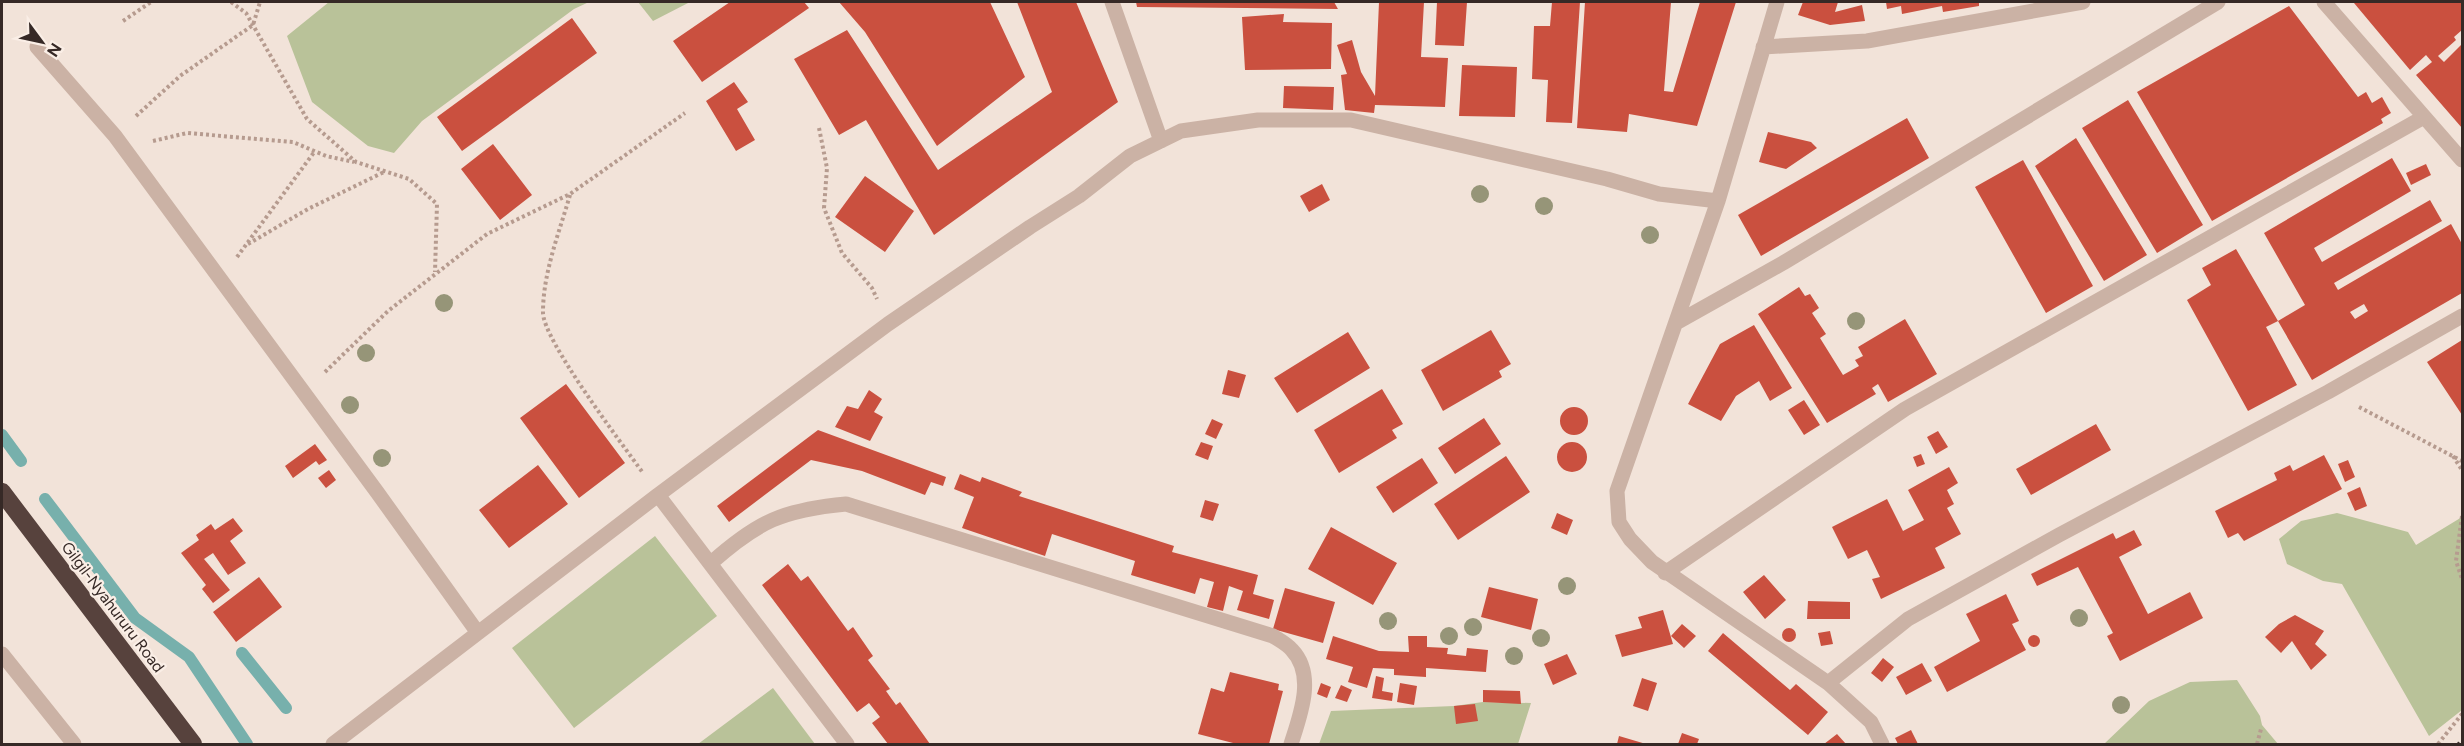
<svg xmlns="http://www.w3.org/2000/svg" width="2464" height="746" viewBox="0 0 2464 746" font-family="Figtree,sans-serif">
  <rect width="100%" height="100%" fill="#f2e3d9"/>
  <!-- green -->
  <path fill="#b9c299" d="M329,2H589L574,9L422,121L394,153L368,146L312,102L287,36Z
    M638,2H690L653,21Z
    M2337,513L2408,532L2416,545L2462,517V710L2429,736L2342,584L2323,581L2287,564L2279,539L2301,521Z
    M655,536L717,616L574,728L512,648Z
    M2237,680L2260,716L2262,725L2278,744H2104L2149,701L2190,682Z
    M773,688L815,744H698Z
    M1483,702L1531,703L1518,744H1319L1331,711L1454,706Z"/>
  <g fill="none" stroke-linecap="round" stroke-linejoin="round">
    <!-- stream -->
    <path stroke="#77b0ac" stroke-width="12" d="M2,435L21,461
      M45,499L135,618L189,657L247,744
      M242,653L286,708"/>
  </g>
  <!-- building -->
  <path fill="#ca503f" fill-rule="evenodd" d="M730,2H804L809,8L702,82L673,41Z
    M839,2H990L1025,77L937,146L865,32Z
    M1017,2H1076L1118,102L934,235L866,120L839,135L794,59L847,30L938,170L1052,92Z
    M1136,2H1334L1338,9L1137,7Z
    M1379,2H1424L1421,57L1448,58L1445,107L1375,105L1374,113L1345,110L1341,75L1347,74L1337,45L1352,40L1361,72L1375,96Z
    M1437,2H1467L1464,46L1435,45Z
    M1552,2H1580L1572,123L1546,122L1548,80L1532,79L1534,26H1550Z
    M1585,2H1671L1664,91L1673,92L1700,2H1736L1697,126L1629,114L1627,132L1577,128Z
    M1803,2H1838L1835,12L1862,5L1865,21L1830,25L1798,15Z
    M1886,2H1979V6L1943,12L1942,6L1902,14L1901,6L1887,9Z
    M2355,2H2462V30L2454,37L2456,40L2438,56L2444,62L2462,44V128L2416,75L2432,62L2426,55L2410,70L2354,3Z
    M2289,6L2358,97L2366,92L2372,103L2382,97L2391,113L2381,119L2383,123L2212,221L2137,92Z
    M1284,14L1283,22L1332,23L1331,69L1245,70L1242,17Z
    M572,18L597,53L462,151L437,117Z
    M1462,65L1517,67L1515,117L1459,116Z
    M734,82L748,102L737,109L755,140L736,151L706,101Z
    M1284,86L1334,87L1333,110L1283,108Z
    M2128,100L2203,225L2157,253L2082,128Z
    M1907,118L1929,158L1761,256L1738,215Z
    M1768,132L1811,142L1817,148L1786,169L1759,162Z
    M2076,138L2147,255L2104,281L2035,166Z
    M493,144L532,195L500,220L461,169Z
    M2392,158L2411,191L2314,248L2322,262L2430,200L2442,221L2334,283L2338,290L2451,224L2462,244V293L2312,380L2278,321L2305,305L2264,233ZM2364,304L2368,311L2355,319L2350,312Z
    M2023,160L2093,286L2046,313L1975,187Z
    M2426,164L2431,175L2411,185L2406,173Z
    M865,176L914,211L885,252L835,217Z
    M1322,184L1330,200L1309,212L1300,196Z
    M2236,249L2278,321L2266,327L2297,385L2248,411L2187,300L2211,285L2202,268Z
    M1799,287L1805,296L1810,294L1819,308L1812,313L1826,334L1820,338L1843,375L1859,366L1855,360L1863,356L1858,347L1905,319L1937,374L1888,402L1878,384L1872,388L1876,394L1827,423L1758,314Z
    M1754,325L1792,388L1770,401L1759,381L1736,396L1721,421L1688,404L1720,344Z
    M1491,330L1511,364L1499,371L1502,377L1443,411L1421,370Z
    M1348,332L1370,368L1297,413L1274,378Z
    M2462,340V415L2427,362Z
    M1228,370L1246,375L1239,398L1222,394Z
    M566,384L625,463L579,498L520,418Z
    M1382,389L1403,424L1392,430L1397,438L1339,473L1314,430Z
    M869,390L882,399L874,412L883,417L870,441L835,427L847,406L858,409Z
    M1804,400L1820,425L1804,435L1788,410Z
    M1560 421a14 14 0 1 1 28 0a14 14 0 1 1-28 0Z
    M1484,418L1501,444L1455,474L1438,448Z
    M1212,419L1223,424L1216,439L1205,434Z
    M2096,424L2111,450L2031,495L2016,469Z
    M818,430L946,477L943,486L931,482L925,495L862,471L811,460L729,522L717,506Z
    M1938,431L1948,447L1936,454L1927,437Z
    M1201,442L1213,446L1208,460L1195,455Z
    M1557 457a15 15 0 1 1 30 0a15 15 0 1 1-30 0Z
    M315,444L327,460L319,465L316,461L293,478L285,466Z
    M1921,454L1925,464L1917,467L1913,457Z
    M2324,455L2342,489L2244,541L2238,533L2228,538L2215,511L2277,480L2274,473L2290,465L2293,471Z
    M1506,456L1530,492L1458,540L1434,504Z
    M1422,458L1438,483L1393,513L1376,487Z
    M2348,460L2355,477L2345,482L2338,464Z
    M538,465L568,504L509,548L479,510Z
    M1949,467L1958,483L1947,490L1954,504L1947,508L1961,534L1935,548L1945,568L1881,599L1872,579L1880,577L1867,550L1848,559L1832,527L1887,499L1903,531L1924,520L1908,490Z
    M329,470L336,480L326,488L318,478Z
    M960,474L980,482L982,477L1022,492L1019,496L1174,546L1172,552L1258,575L1253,594L1274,600L1269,619L1237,610L1243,591L1229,586L1223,611L1207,607L1214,582L1200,578L1195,594L1131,575L1135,561L1052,534L1045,556L962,528L974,497L954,489Z
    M2360,487L2367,506L2355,511L2347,493Z
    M1205,500L1219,504L1213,521L1200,517Z
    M1557,513L1573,520L1567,535L1551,528Z
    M233,518L243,531L230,541L246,563L228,575L213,553L204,559L230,590L213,603L202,589L206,585L181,553L199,540L196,535L211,524L215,530Z
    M1331,527L1397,563L1373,605L1308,569Z
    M2134,530L2142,545L2119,557L2148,614L2190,592L2203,618L2120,661L2107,636L2113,633L2078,567L2037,586L2031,574L2113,533L2116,539Z
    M788,564L801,581L808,576L848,631L853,627L873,656L868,660L890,689L886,691L896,705L900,702L930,744H888L872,723L880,717L869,703L857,712L762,585Z
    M1764,575L1786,600L1765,619L1743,592Z
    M259,577L282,607L236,642L213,612Z
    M1489,587L1538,599L1531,630L1481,617Z
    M1285,588L1335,602L1323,643L1273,629Z
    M2006,594L2019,621L2012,624L2026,650L1947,692L1934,667L1980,641L1966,614Z
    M1808,601L1850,602V619H1807Z
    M1663,610L1673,644L1622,657L1615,635L1642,628L1638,617Z
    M2295,615L2324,631L2315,644L2327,655L2311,670L2292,641L2281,653L2265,637L2279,624Z
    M1682,624L1696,636L1684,648L1671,636Z
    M1782 635a7 7 0 1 1 14 0a7 7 0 1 1-14 0Z
    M1830,631L1833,644L1821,646L1818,633Z
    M1723,633L1790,690L1796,684L1828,712L1808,735L1708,651Z
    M2028 641a6 6 0 1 1 12 0a6 6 0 1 1-12 0Z
    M1333,636L1379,651L1409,652L1408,636H1427V647L1448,648L1447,654L1466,656L1467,648L1488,650L1486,672L1426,668V677L1394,675V669L1373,668L1367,688L1348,682L1353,667L1326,659Z
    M1567,654L1577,674L1553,685L1544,664Z
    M1883,658L1894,667L1882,682L1871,673Z
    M1922,663L1932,681L1906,695L1896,677Z
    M1230,672L1279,684L1278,690L1283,691L1269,744H1237L1198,734L1211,688L1224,692Z
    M1376,676L1384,678L1382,691L1393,693L1392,701L1372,698Z
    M1642,678L1657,683L1648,711L1633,706Z
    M1321,683L1331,687L1327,698L1317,694Z
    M1400,683L1417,686L1414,705L1397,702Z
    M1341,685L1352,690L1347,702L1335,698Z
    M1483,690L1520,691L1521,704L1483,702Z
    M1475,704L1478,721L1456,724L1454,706Z
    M1911,730L1918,744H1898L1895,738Z
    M1682,733L1699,739L1697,744H1678Z
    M1837,734L1846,744H1824Z
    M1619,736L1646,744H1617Z"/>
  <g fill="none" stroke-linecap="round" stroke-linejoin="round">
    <!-- path -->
    <path stroke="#b69b8f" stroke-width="4" stroke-dasharray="3 3" stroke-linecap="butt" d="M231,2L246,13L307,119L356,162L409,179L437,204L435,272
      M123,21L151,2
      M136,116L180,76L253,25L260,2
      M819,128L827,168L824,208L842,253L872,288L877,299
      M153,141L187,133L293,142L326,156L354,162
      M570,195C559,233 543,273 543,312C542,339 623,445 643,473
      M248,244L308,209L384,172
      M237,257L315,151
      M325,372L388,311L487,234L570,194L685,113
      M2359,407L2462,461
      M2453,456L2462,470
      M2462,516L2456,561L2462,579
      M2257,744L2261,729
      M2438,744L2462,714"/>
    <!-- street -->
    <path stroke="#cbb2a5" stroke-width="15" d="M1112,2L1161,141
      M1777,2L1718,201L1617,491L1619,522L1630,539L1652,562L1828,683L1871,722L1882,744
      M2324,2L2462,160
      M37,47L115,136L377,492L478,633
      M1763,47L1867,41L2083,2
      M1676,323L1783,263L2218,2
      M658,495L888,324L1030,227L1079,196L1130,156L1181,131L1258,120H1351L1607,179L1659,194L1718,201
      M711,563C758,521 783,510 846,504L1273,636C1279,640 1287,644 1292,650C1316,675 1300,716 1291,744
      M1665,573L1905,409L2424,117
      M2,654L74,744
      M1828,683L1908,619L2059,535L2328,392L2462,316
      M333,744L658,495L847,744"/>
    <!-- highway -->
    <path stroke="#57423d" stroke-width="18" d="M2,492L193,744"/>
    <!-- rail -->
    <path stroke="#362926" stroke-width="4.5" stroke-dasharray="1.5 4.5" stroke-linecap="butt" d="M2459,744L2462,740"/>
  </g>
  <!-- trees -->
  <g fill="#969578">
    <circle cx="1480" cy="194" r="9"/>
    <circle cx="1544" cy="206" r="9"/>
    <circle cx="1650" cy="235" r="9"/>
    <circle cx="444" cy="303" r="9"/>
    <circle cx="1856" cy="321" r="9"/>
    <circle cx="366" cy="353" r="9"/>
    <circle cx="350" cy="405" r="9"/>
    <circle cx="382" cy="458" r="9"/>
    <circle cx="1567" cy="586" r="9"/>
    <circle cx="2079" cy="618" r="9"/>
    <circle cx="1388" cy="621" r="9"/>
    <circle cx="1473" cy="627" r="9"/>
    <circle cx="1449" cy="636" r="9"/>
    <circle cx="1541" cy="638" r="9"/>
    <circle cx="1514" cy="656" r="9"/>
    <circle cx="2121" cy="705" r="9"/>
  </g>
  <g text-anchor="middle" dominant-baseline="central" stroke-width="4.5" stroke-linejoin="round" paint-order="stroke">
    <!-- street labels -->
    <g font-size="16" fill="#362926" stroke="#faeee6">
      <text transform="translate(113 607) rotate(53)">Gilgil-Nyahururu Road</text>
    </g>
  </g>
  <!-- border -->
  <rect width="2464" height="746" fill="none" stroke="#362926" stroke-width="6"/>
  <!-- north arrow -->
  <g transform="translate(42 42) rotate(123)" stroke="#faeee6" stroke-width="4.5" paint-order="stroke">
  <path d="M0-4.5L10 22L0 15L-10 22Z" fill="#362926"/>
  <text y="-9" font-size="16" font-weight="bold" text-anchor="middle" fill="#362926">N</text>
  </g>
</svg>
